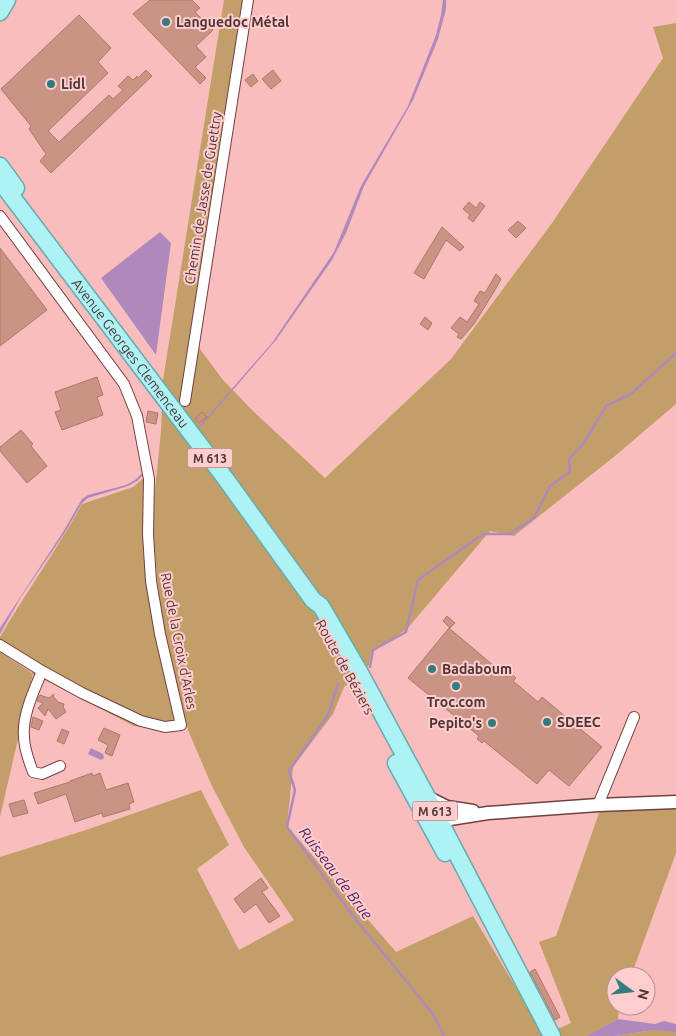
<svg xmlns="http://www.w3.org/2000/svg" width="676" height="1036" viewBox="0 0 676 1036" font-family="Ubuntu,sans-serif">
  <rect width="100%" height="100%" fill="#f9bdbe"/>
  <!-- green -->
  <path fill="#c29f69" d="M224,0H245L191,337L223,380L254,412L325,478L451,359L552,223L663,58L653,27L676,23V404L615,456L514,536L490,531L407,629L371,653L369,665L344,687L333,714L293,767L287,826L396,952L473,916L545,1036H0V857L86,830L201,790L229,845L197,869L239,950L294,920L244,847L211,784L188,730L168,650L159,601L153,529L154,501L161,431L163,380Z
    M145,477L144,531L146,584L168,694L178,730L134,726L33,674L0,817V652L32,673L31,660L0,641V637C26,592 57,550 82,504L133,487Z
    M676,807V853L631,976H616V1006H619L618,1019L586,1036H557L553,1031L571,1023L539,942L556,936L600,810Z
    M653,1030L676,1031V1036H615Z"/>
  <!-- water -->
  <path fill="#af89bb" d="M443,0H446V9L438,39L413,100L364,186L346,233L332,260L276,340L200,428L199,426L201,424L272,343L334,252L361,186L408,106L436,35L441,15Z
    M160,232L171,243L156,355L101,278Z
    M144,471V474L137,481L128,486L88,498L82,503L64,534L21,597L0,634V628L63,532L82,499L88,495L126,485L135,480Z
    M91,748L103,754L104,758L101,760L88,754Z
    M618,1019L655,1024L664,1021L676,1024V1032L653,1030L615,1036H586Z"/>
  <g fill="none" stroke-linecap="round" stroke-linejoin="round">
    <!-- stream -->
    <path stroke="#af89bb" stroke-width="2.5" d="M370,667L373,650L406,632L418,580L483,534H510L534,518L550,486L570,472L569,459L584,443L606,406L631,394L676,353
      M338,684L328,715L289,771L295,790L287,827L357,921L433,1014L444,1036"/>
  </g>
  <!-- building -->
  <path fill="#ca9484" stroke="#ac7868" d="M150,0H192L200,8L195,12L213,30L196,46L206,57L195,67L206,78L200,84L133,14Z
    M79,15L111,48L98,62L108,73L48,131L59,142L109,95L113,99L123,90L118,86L128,76L133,80L137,76L138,78L146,70L152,76L51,173L40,161L46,154L29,129L31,126L1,89Z
    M273,70L281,81L271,89L262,79Z
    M253,74L258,81L251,87L245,80Z
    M469,202L476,208L480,202L485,206L473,222L468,218L470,215L463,209Z
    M518,221L526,228L516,238L508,230Z
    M442,227L464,247L460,251L446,240L424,279L414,273Z
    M0,248L47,310L0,346Z
    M496,274L501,279L495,290L474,324L461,339L457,337L459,334L451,328L460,317L467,322L479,304L474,301L480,291L485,293Z
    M425,317L432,323L428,330L420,324Z
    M97,377L103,395L97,397L103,415L62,430L55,412L61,410L55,392Z
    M148,411L158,413L156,424L146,422Z
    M202,412L207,417L199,423L195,418Z
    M21,430L33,444L31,446L47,466L27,483L0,451V447Z
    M447,616L455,623L450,628L443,621Z
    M449,628L507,677L510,673L516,678L513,681L538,702L542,697L602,747L569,786L549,770L537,784L484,741L482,743L477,739L479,736L440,704L438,707L432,703L435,700L408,678Z
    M54,694L53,696L58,702L64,704L63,707L66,712L56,719L48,709L45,716L38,708L43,703L37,701L40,695L49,698Z
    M33,717L43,721L39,730L31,727Z
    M104,728L120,735L112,756L105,753L108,745L98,740Z
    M62,729L69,732L64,744L57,741Z
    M92,773L93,776L100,773L106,790L128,783L134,802L129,804L130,809L103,817L102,813L75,822L66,794L38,804L34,793L70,782V781Z
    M24,800L28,813L13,817L9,804Z
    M261,878L268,888L262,892L280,916L269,923L256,904L244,913L234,899Z
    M535,969L560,1017L555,1020L530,972Z"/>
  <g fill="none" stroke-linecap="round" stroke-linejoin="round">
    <defs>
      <path id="minor" d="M0,216L124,384L137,416L149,479L148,534L151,581L160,634L181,725L165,727L141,721L82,693L42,671L0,645
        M185,401L248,0
        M42,671C34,691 22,715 24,737C24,749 29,761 33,772L42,774L60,766
        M598,805L634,717"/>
      <path id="tertiary" d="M427,797L447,807L473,811
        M431,819L438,817L450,819L488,813L598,805L676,802"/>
      <g id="primary">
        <path d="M0,12L7,0"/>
        <path d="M0,166L16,188"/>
        <path id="s1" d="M0,181L225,478L313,600L321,606L360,673L427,797L552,1036"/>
        <path d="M396,763L445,853"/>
      </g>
    </defs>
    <!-- minor casing -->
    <use href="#minor" stroke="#724042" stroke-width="12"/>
    <!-- tertiary casing -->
    <use href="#tertiary" stroke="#724042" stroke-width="15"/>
    <!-- primary casing -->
    <use href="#primary" stroke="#69aaac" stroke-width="19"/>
    <!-- minor -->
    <use href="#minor" stroke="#fff" stroke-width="10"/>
    <!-- tertiary -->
    <use href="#tertiary" stroke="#fff" stroke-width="12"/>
    <!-- primary -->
    <use href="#primary" stroke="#adf2f4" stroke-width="16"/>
  </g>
  <!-- markers -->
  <g fill="#337c7e" stroke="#ffcdce" stroke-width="2">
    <circle cx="166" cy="22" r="5"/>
    <circle cx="51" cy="84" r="5"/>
    <circle cx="432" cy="669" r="5"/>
    <circle cx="456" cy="686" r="5"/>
    <circle cx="547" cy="722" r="5"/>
    <circle cx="492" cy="723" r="5"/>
  </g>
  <g text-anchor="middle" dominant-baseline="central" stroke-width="4" stroke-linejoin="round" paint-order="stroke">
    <!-- shield labels -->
    <g fill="#ffcdce" stroke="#836364" stroke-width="1">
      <rect x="187.5" y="448.5" width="45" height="19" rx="4"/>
      <rect x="412.5" y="801.5" width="45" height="19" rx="4"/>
    </g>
    <g font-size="12" font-weight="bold" fill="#4e3636">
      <text x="210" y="458">M 613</text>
      <text x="435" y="811">M 613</text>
    </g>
    <!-- poi labels -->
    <g font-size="14" font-weight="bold" fill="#4e3636" stroke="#ffcdce" text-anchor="start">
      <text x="176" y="22">Languedoc Métal</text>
      <text x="61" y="84">Lidl</text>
      <text x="442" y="669">Badaboum</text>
      <text x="456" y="702" text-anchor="middle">Troc.com</text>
      <text x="557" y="722">SDEEC</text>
      <text x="482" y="723" text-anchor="end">Pepito's</text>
    </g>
    <!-- street labels -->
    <g font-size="14" fill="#4e3636" stroke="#ffcdce">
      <text transform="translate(203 198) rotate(-81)">Chemin de Jasse de Guettry</text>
      <text stroke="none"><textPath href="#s1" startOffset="216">Avenue Georges Clemenceau</textPath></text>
      <text transform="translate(179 641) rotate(79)">Rue de la Croix d'Arles</text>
      <text transform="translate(345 667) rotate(61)">Route de Béziers</text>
    </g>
    <!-- water labels -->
    <g font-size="15" font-style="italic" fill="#562664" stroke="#ffcdce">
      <text transform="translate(336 873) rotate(53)">Ruisseau de Brue</text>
    </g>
  </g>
  <!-- north arrow -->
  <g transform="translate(631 991) rotate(105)"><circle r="24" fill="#ffcdce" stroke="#b89191"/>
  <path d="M0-4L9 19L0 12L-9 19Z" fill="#337c7e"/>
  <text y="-8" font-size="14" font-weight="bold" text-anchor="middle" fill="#4e3636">N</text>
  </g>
</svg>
